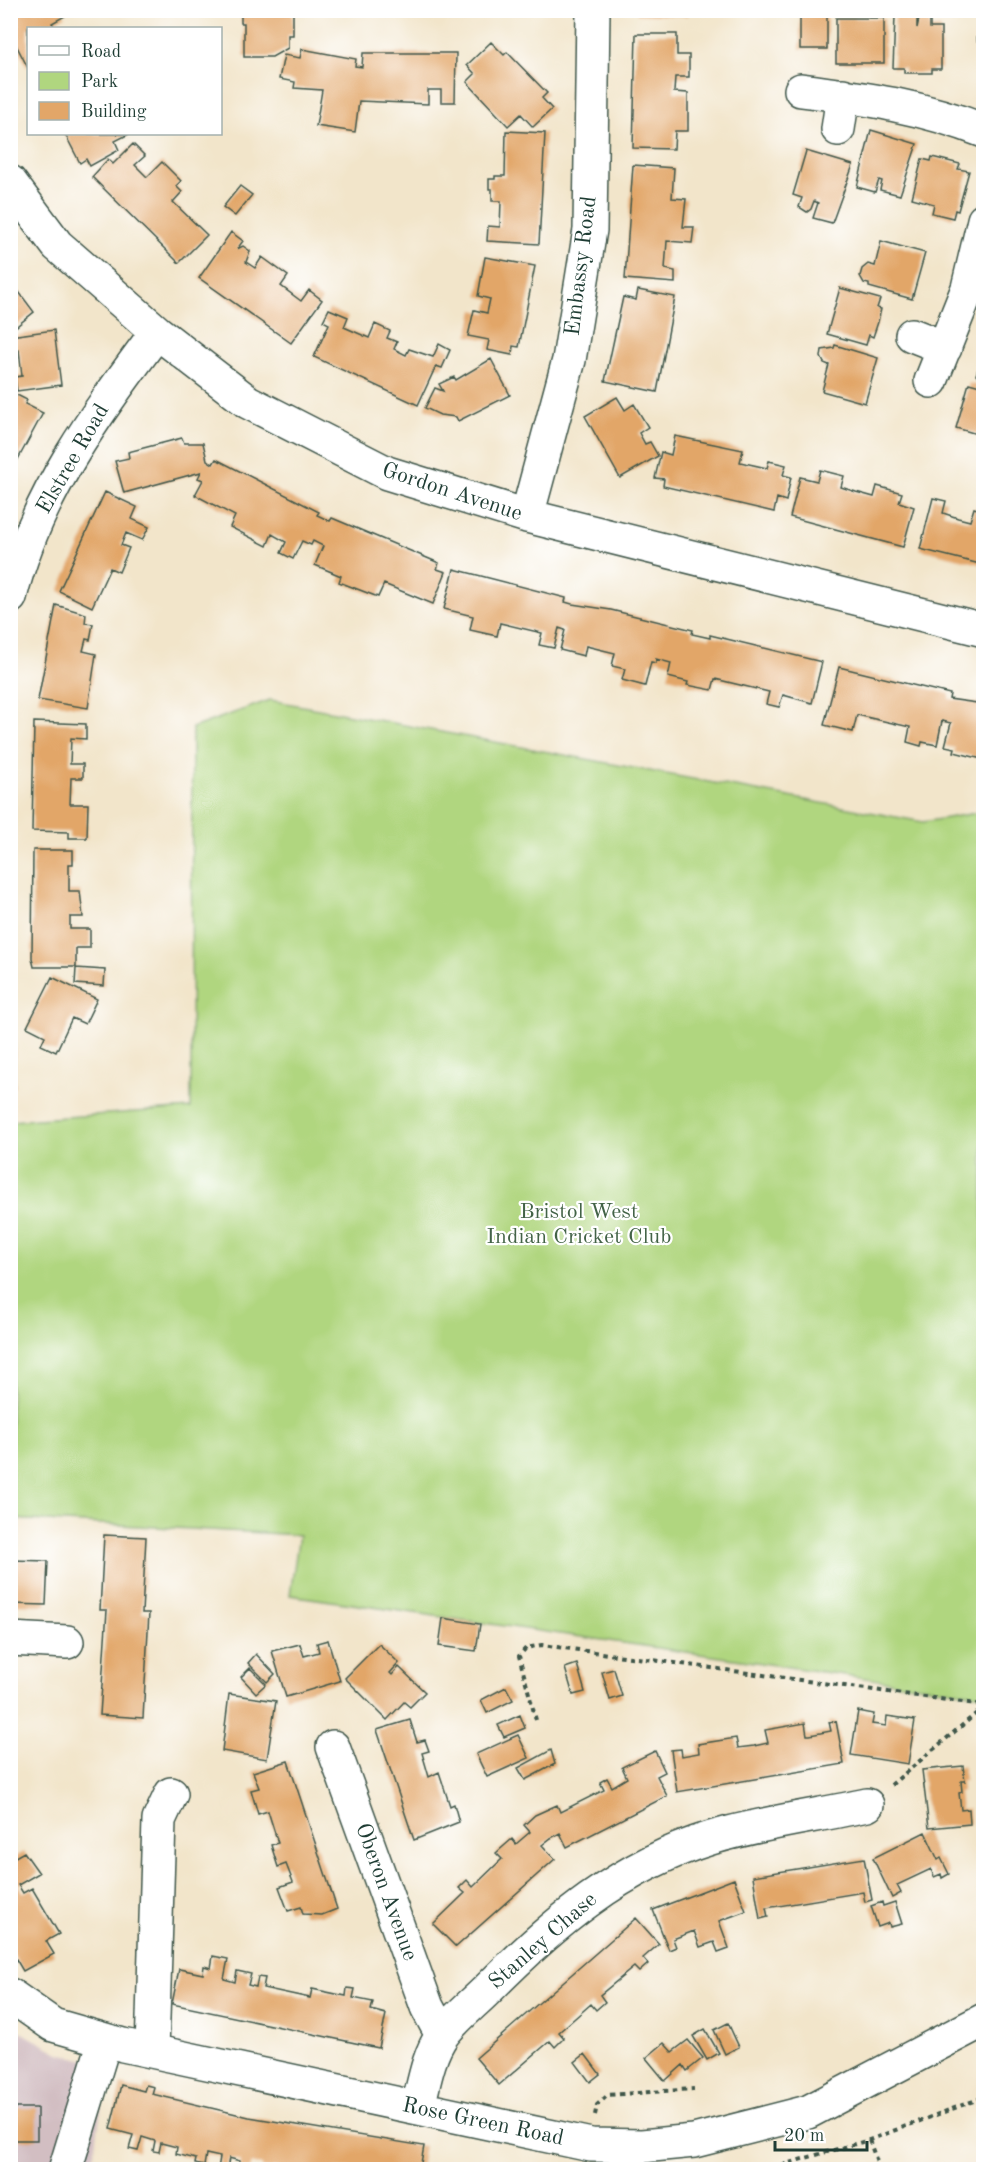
<svg xmlns="http://www.w3.org/2000/svg" width="994" height="2180" viewBox="0 0 994 2180" font-family="'Old Standard TT',serif">
  <rect width="100%" height="100%" fill="#fff"/>
  <filter id="ink" filterUnits="userSpaceOnUse"><feTurbulence type="fractalNoise" baseFrequency=".0167" numOctaves="2"/><feDisplacementMap in="SourceGraphic" scale="12" xChannelSelector="R" yChannelSelector="G"/><feConvolveMatrix kernelMatrix="1 2 1 2 8 2 1 2 1" color-interpolation-filters="sRGB"/></filter>
  <filter id="wash" filterUnits="userSpaceOnUse"><feTurbulence type="fractalNoise" baseFrequency=".008" numOctaves="4" result="noise"/><feDisplacementMap in="SourceGraphic" scale="24" xChannelSelector="R" yChannelSelector="G"/><feGaussianBlur stdDeviation="1.35" result="paint"/><feColorMatrix in="noise" values="0 0 0 0 0 0 0 0 0 0 0 0 0 0 0 0 0 1.4 0 .05"/><feComposite in="paint" operator="in"/></filter>
  <g filter="url(#wash)">
    <rect width="100%" height="100%" fill="#f2e5ca"/>
    <!-- industrial -->
    <path fill="#d2bec2" d="M10,2026L59,2053L108,2066L92,2169H11Z"/>
    <!-- green -->
    <path fill="#b0d67f" stroke="#688a5a" stroke-width="1.5" d="M270,700L923,822L983,812V1695L290,1595L299,1535L11,1519V1121L191,1108L192,728Z"/>
    <g id="blocks">
      <!-- building -->
      <path fill="#e2a668" d="M10,10H62L65,16L52,23L55,28H28V68L10,33Z
        M241,10H293V35H288V48L272,57H244V23H241Z
        M637,10H687V16L637,14Z
        M800,15H827V49H800Z
        M895,16H917V28L919,19H930V28H941V69H932V73H904V68H893Z
        M836,18H884V63H836Z
        M977,18H984V41H977Z
        M636,34H677V55H689V77H675L674,92L688,93V131H675L674,149L633,148Z
        M491,42L504,55L507,52L547,93L542,98L552,109L533,127L521,114L508,126L467,82L475,74L467,65Z
        M302,49L356,59L355,66L362,67L363,53H456L455,102H441V90H428V104L359,101L355,132L316,126L322,90L294,88L295,82L279,79L284,55L300,58Z
        M871,130L917,144L900,195L880,190L882,181L879,180L875,192L857,187Z
        M506,131L545,133L539,244L487,241L488,226L500,227L501,201H492V189H489V179H495V176H505Z
        M65,134H129L115,141L119,150L90,166L86,159L80,163Z
        M133,144L145,156L135,165L147,177L162,162L181,181L176,186L182,192L173,202L207,235L179,263L92,177L108,159L113,164Z
        M806,151L853,165L832,223L813,218L818,203L814,201L811,209L807,212L799,207L802,198L793,195Z
        M932,157L960,164L958,169L969,171L958,211L955,210L953,218L932,213L934,204L912,198L922,159L931,161Z
        M633,165L674,168L672,198L686,199L683,227H694L692,243L667,241L665,269L675,271V283L625,279Z
        M240,186L252,195L235,216L223,207Z
        M231,232L243,241L237,249L243,246L250,251L246,262L255,268L262,257L288,276L281,286L301,301L309,290L322,300L291,343L199,278Z
        M881,241L925,253L912,299L869,287V284L864,283L860,276L862,269L868,264L875,266Z
        M485,257L535,266L519,347L513,346L512,355L487,350L489,340L468,336L474,310L487,313L490,299L478,296Z
        M10,280L34,312L13,329L10,327Z
        M840,288L880,299L877,308L881,309L878,322L873,337L869,335L866,345L827,334Z
        M638,290L675,297L657,392L605,381L623,297L636,300Z
        M329,309L348,317L344,327L369,338L375,324L390,331L387,338L397,342L394,349L406,355L409,349L433,357L439,344L450,350L442,368L436,366L418,405L314,357L329,324L323,321Z
        M54,330L61,385L17,391L15,377L22,376L19,350L10,351V336Z
        M835,345L878,358L865,403L822,391L829,365L824,363L821,357L822,350L834,348Z
        M983,352H984V377L976,375Z
        M491,359L510,395L458,421L456,417L440,415L425,408L435,388L443,391L439,384L454,377L456,380Z
        M969,383L984,387V436L956,428Z
        M15,394L27,400L25,404L43,413L10,474V397Z
        M617,397L625,410L634,404L648,427L639,433L645,444L650,442L658,456L620,478L585,416Z
        M675,436L743,450L740,462L767,468L769,461L786,465L783,475L791,477L786,501L777,498L774,512L663,486L664,479L655,478L661,452L671,455Z
        M182,438L184,443H203L207,460L213,464L216,459L319,512L317,515L330,521L332,518L439,563L437,569L446,572L433,604L384,584L378,597L339,582L341,576L315,565L323,546L313,541L311,545L302,541L293,559L281,553L286,542L272,534L267,546L230,527L235,516L195,495L203,480L198,478L201,472L124,493L115,461L129,458L128,452Z
        M820,470L844,476L841,487L856,492L874,497L877,486L902,493L899,502L914,507L903,547L790,517L800,477L817,481Z
        M105,492L137,507L132,519L149,527L142,540L126,533L121,545L129,548L119,572L110,568L92,607L59,591Z
        M933,498L946,501L943,513L958,518L970,521L974,508L984,511V565L920,549Z
        M454,569L566,598L565,602L572,604L611,610L693,630L692,634L710,638V635L822,662L812,703L783,695L779,707L766,704L769,692L715,679L712,690L687,685L688,682L668,677L671,663L656,659V663L651,662L645,686L622,680L625,669L612,666L615,653L586,646L584,656L560,650L565,630L559,628L554,648L539,645L542,633L500,623L497,636L470,630L473,616L444,609Z
        M56,605L86,614L85,623L93,624L90,640L86,639L83,651L96,654L88,708L38,700Z
        M839,667L950,694L949,699L984,704L982,759L954,752L955,748L945,746L951,723L942,721L937,745L922,742L921,746L907,742L910,727L857,715L853,732L824,725Z
        M34,722L86,724V739L71,738L70,764H83V778H71L70,804H88L87,838H69V832L32,831Z
        M33,850H73V864H69V891H80L83,917H70V929H90V948H76V967H34L32,958Z
        M76,968L105,970L104,986L75,984Z
        M52,977L97,999L85,1024L72,1018L56,1052L41,1045L45,1036L27,1027Z
        M10,1032H15V1087H10Z
        M104,1535L146,1537L142,1613H149L143,1718L100,1715L107,1610H100Z
        M10,1560L48,1561L46,1605L10,1604Z
        M443,1618L480,1624L476,1651L439,1646Z
        M328,1640L340,1681L286,1697L272,1651L300,1644L304,1656L319,1652L317,1643Z
        M379,1644L399,1663L390,1673L392,1675L399,1667L425,1692L410,1707L404,1702L387,1720L345,1678Z
        M256,1654L275,1674L267,1682L248,1663Z
        M577,1664L585,1692L573,1695L565,1668Z
        M250,1668L266,1684L256,1693L241,1677Z
        M614,1669L622,1696L610,1700L602,1672Z
        M506,1687L513,1700L487,1713L481,1700Z
        M229,1694L276,1701L267,1759L222,1751Z
        M858,1711L874,1714L872,1724L886,1726L887,1716L915,1720L908,1764L851,1755Z
        M520,1715L525,1728L504,1737L498,1725Z
        M410,1720L417,1742L425,1740L429,1751L422,1753L429,1777L439,1772L450,1806L454,1804L459,1822L414,1840L377,1730Z
        M836,1721L844,1764L677,1792L671,1750L681,1749L682,1756L699,1753L698,1744L736,1738L738,1748L754,1746L768,1743L765,1730L805,1723L807,1735H810L831,1731L829,1722Z
        M518,1735L529,1758L487,1777L476,1754Z
        M551,1750L555,1764L525,1780L518,1768Z
        M655,1751L665,1772L657,1776L667,1796L567,1847L560,1833L551,1838L542,1845L555,1859L456,1947L433,1924L465,1893L459,1888L467,1880L473,1887L502,1859L496,1853L512,1839L516,1844L530,1832L524,1825L535,1815L557,1805L560,1812L604,1790L600,1782L607,1778L612,1787L627,1778L622,1767Z
        M288,1761L337,1909L322,1915L303,1914L301,1907L288,1911L279,1887L293,1882L286,1864L278,1867L271,1845L278,1843L268,1811L258,1814L251,1790L259,1788L253,1772Z
        M963,1766L965,1781H961L962,1792L959,1793L961,1810L969,1809L970,1824L929,1828L922,1770Z
        M925,1832L938,1860L941,1858L949,1874L942,1878L941,1874L934,1877L931,1869L897,1885L901,1893L892,1898L873,1858Z
        M24,1852L39,1873L18,1885L23,1893L32,1888L59,1934L46,1941L54,1954L23,1971L10,1949V1860Z
        M864,1858L872,1900L865,1902L863,1892L766,1908L768,1917L760,1919L753,1876Z
        M734,1879L746,1911L719,1921L729,1948L718,1952L714,1942L700,1947L694,1931L673,1939L676,1947L669,1950L653,1910Z
        M882,1902L883,1906L895,1902L902,1924L890,1927L889,1923L878,1927L871,1906Z
        M636,1918L659,1944L643,1958L648,1964L639,1972L634,1967L600,1995L605,2002L596,2010L591,2004L559,2032L564,2038L555,2047L550,2041L499,2085L476,2058Z
        M213,1956L228,1959L224,1979L235,1982L237,1971L251,1974L248,1985L256,1987L258,1977L265,1978L263,1988L310,1998L312,1989L346,1996L347,1988L355,1989L353,1998L373,2002L371,2010L386,2014L379,2048L172,2004L179,1969L203,1974L204,1966L211,1968Z
        M728,2023L739,2047L725,2054L714,2030Z
        M705,2029L719,2053L707,2060L693,2036Z
        M688,2040L703,2058L687,2071L683,2065L665,2081L646,2058L664,2043L672,2052Z
        M585,2054L600,2074L590,2082L575,2062Z
        M121,2085L144,2091L146,2085L154,2087L152,2094L249,2117L424,2146L420,2169H285L272,2167V2169H262V2166L252,2163L250,2169H239L240,2161L229,2158L227,2169H218L220,2157L206,2154L204,2166L195,2164L196,2159L176,2154L177,2147L161,2143L159,2152L153,2151L155,2141L142,2137L138,2151L129,2149L133,2135L110,2129Z
        M10,2108H37V2140H10Z"/>
    </g>
  </g>
  <g filter="url(#ink)">
    <use href="#blocks" fill-opacity="0" stroke="#3f564a" stroke-width="1.5"/>
    <g fill="none" stroke-linecap="round" stroke-linejoin="round">
      <defs>
        <path id="minor" d="M801,90C864,98 924,107 984,131
          M838,129L843,95
          M10,182L57,245L157,332L248,402L387,473L527,516L984,630
          M912,335L945,348
          M931,381L968,288L984,220
          M527,516L569,360L590,230L593,10
          M10,597C35,496 96,414 157,332
          M10,1639L67,1642
          M333,1747L427,2007L442,2035
          M10,1995L53,2025L123,2045L591,2145L642,2146L694,2141L808,2112L984,2020
          M152,2051L159,1820L171,1794
          M418,2107C424,2083 428,2055 443,2034C455,2018 473,2004 488,1989C552,1924 622,1865 711,1838C760,1823 816,1816 867,1805
          M65,2170L105,2040"/>
      </defs>
      <!-- minor casing -->
      <use href="#minor" stroke="#3f564a" stroke-width="36"/>
      <!-- path -->
      <path stroke="#3f564a" stroke-width="4" stroke-dasharray="4.5 4.5" stroke-linecap="butt" d="M536,1720L519,1656L526,1648L542,1645L984,1705
        M891,1785L984,1707
        M595,2115L597,2105L608,2095L694,2089
        M869,2140L880,2170
        M764,2170L869,2140L984,2097"/>
      <!-- minor -->
      <use href="#minor" stroke="#fff" stroke-width="33"/>
    </g>
  </g>
  <g text-anchor="middle" dominant-baseline="central" stroke-width="4.5" stroke-linejoin="round" paint-order="stroke">
    <!-- street labels -->
    <g font-size="22" fill="#1f3d34" stroke="#fff">
      <text transform="translate(581 266) rotate(-83)">Embassy Road</text>
      <text transform="translate(73 459) rotate(-60)">Elstree Road</text>
      <text transform="translate(452 492) rotate(18)">Gordon Avenue</text>
      <text transform="translate(386 1892) rotate(70)">Oberon Avenue</text>
      <text transform="translate(543 1941) rotate(-41)">Stanley Chase</text>
      <text transform="translate(483 2122) rotate(12)">Rose Green Road</text>
    </g>
    <!-- park labels -->
    <g font-size="22" fill="#436347" stroke="#fff">
      <text x="579" y="1212">Bristol West<tspan x="579" dy="25">Indian Cricket Club</tspan></text>
    </g>
  </g>
  <!-- margin -->
  <rect width="994" height="2180" fill="none" stroke="#fff" stroke-width="36"/>
  <!-- legend -->
  <rect x="27" y="27" width="195" height="108" fill="#ffffff" stroke="#a5b1ae" stroke-width="1.5"/>
  <rect x="39" y="46" width="30" height="9" fill="#ffffff" stroke="#a5b1ae" stroke-width="1.5"/>
  <text x="81" y="57" font-size="18" fill="#1f3d34">Road</text>
  <rect x="39" y="72" width="30" height="18" fill="#b0d67f" stroke="#a5b1ae" stroke-width="1.5"/>
  <text x="81" y="87" font-size="18" fill="#1f3d34">Park</text>
  <rect x="39" y="102" width="30" height="18" fill="#e2a668" stroke="#a5b1ae" stroke-width="1.5"/>
  <text x="81" y="117" font-size="18" fill="#1f3d34">Building</text>
  <!-- scale -->
  <path d="M775 2141v9h92v-9" fill="none" stroke="#1f3d34" stroke-width="3"/>
  <text x="784" y="2141" font-size="18" fill="#1f3d34" stroke="#ffffff" stroke-width="4.5" paint-order="stroke">20 m</text>
</svg>
